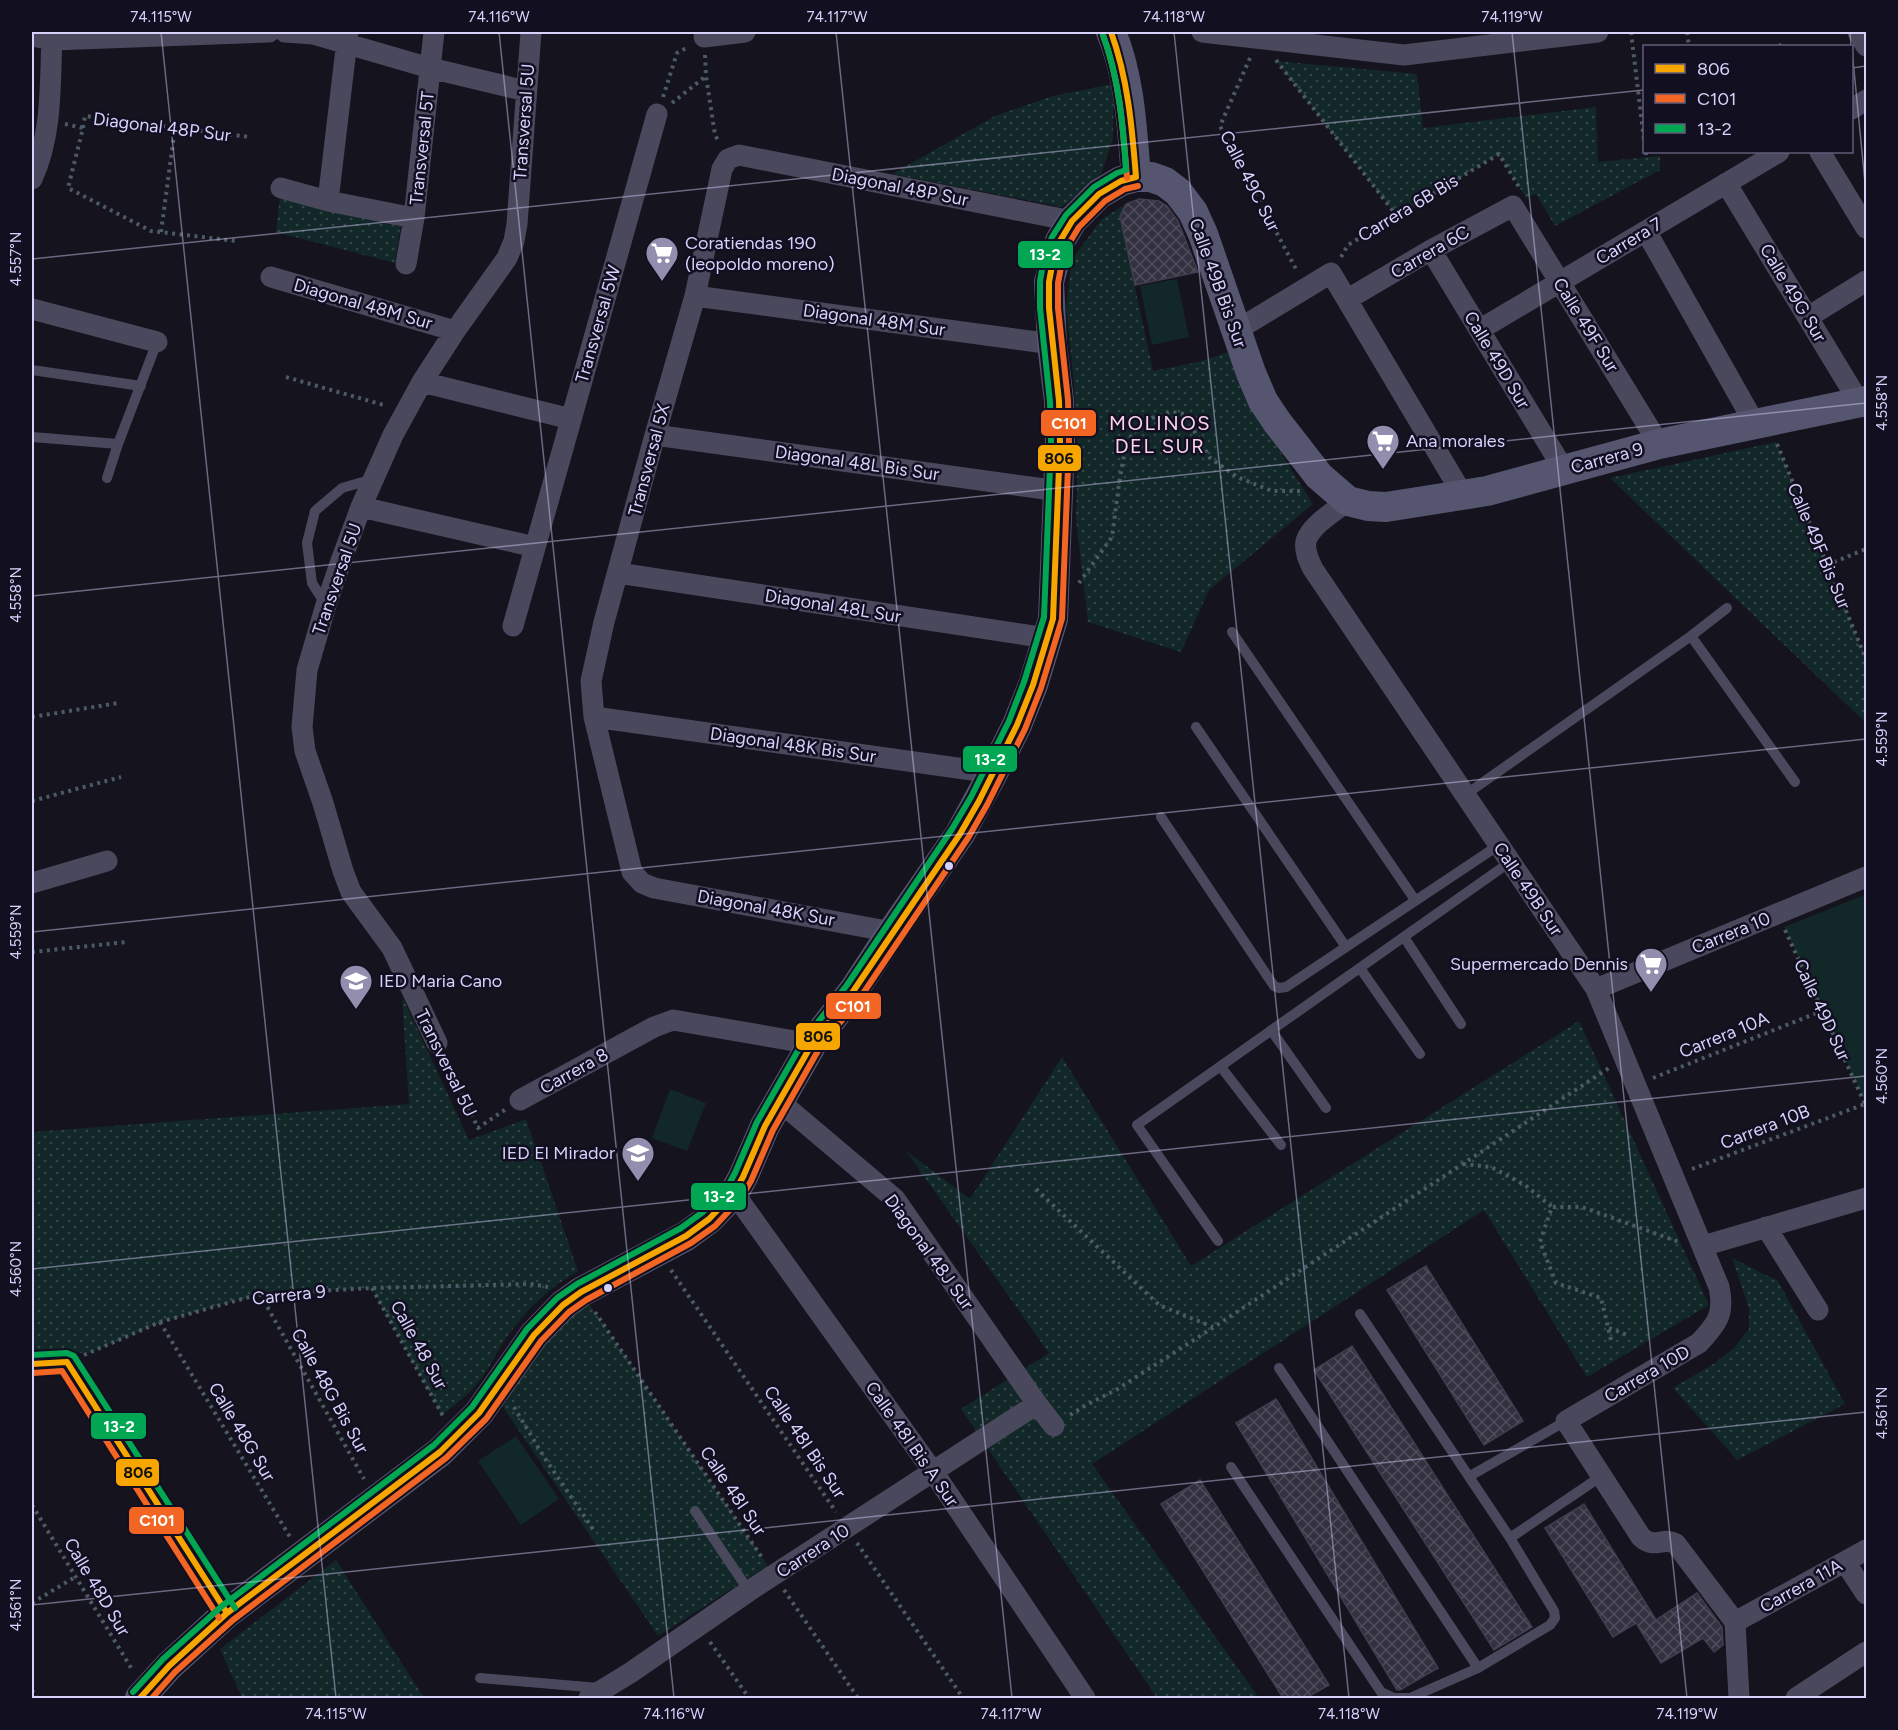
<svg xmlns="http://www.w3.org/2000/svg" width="1898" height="1730" viewBox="0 0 1898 1730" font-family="Figtree,sans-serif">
  <defs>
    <pattern id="park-dots" width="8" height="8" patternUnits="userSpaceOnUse" patternTransform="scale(1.5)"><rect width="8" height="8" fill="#122727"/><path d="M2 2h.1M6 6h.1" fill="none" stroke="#344547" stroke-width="1.8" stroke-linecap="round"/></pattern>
    <pattern id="building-cross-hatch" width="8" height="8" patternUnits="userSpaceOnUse" patternTransform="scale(1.5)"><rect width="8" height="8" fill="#33313f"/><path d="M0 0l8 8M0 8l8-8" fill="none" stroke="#504e5c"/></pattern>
  </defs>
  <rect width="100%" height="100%" fill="#15131d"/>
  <!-- green -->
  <path fill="#122727" d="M1177,279L1189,337L1152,345L1140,286Z
    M1864,895L1866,901V1104L1784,927Z
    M670,1089L706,1103L687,1151L652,1138Z
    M516,1436L559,1499L521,1525L478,1461Z"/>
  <!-- park -->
  <path fill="url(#park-dots)" d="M1276,61L1417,74L1423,128L1596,107L1598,162L1660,156V170L1555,226L1536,194L1526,198L1499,154L1397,216Z
    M1114,84L1113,138L1101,175L1062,207L892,174L995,116L1053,96Z
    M280,196L401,223L395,263L276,232Z
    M1126,204L1120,217L1153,371L1198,362L1235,350L1270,436L1313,504L1209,590L1181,652L1088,622L1076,519L1078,444L1073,375L1066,306L1072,259L1102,219Z
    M1776,442L1866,659V723L1610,478Z
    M402,996L469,1140L526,1119L578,1271C547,1289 525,1311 504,1341C496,1353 490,1368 480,1380C470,1394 456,1404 442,1415L372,1288L260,1294L164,1321L89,1353L32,1351V1132L409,1104Z
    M1579,1021L1709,1305L1587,1377L1484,1210L1092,1464L1259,1698H1157L961,1409L1049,1353L906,1151L970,1199L1062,1057L1191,1266Z
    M1732,1258L1778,1281L1845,1404L1737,1460L1673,1388L1715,1363L1734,1348L1749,1329V1308Z
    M588,1302L768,1566L658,1636L503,1407L521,1374L543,1342Z
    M336,1560L424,1698H242L220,1649Z"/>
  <!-- building -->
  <path fill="url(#building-cross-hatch)" stroke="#413d50" stroke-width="1.5" d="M1139,199L1159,201L1167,206L1178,221L1198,272L1135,285L1120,216L1126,204Z
    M1426,1266L1523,1421L1484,1445L1387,1290Z
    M1352,1346L1532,1627L1494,1650L1314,1370Z
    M1276,1399L1438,1668L1400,1690H1397L1236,1423Z
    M1200,1480L1329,1685L1306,1698H1283L1161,1504Z
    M1584,1504L1656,1620L1697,1593L1722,1627L1723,1645L1714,1652L1703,1638L1661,1663L1636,1623L1613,1637L1545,1528Z"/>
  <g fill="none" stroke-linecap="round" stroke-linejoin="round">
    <!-- path -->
    <path stroke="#4c5a65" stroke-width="4" stroke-dasharray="3 4.5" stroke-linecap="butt" d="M1631,32L1644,140
      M1687,32L1689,46
      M1779,46L1783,44
      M705,55L706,76L715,135L719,142
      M1250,58L1220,126L1297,271
      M1276,60L1397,216
      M663,97L677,53L688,47
      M672,103L706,76
      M65,124L83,128L68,188L151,231L236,241
      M83,128L85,116L250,137
      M1646,152V155
      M161,232L175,128
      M1341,257L1348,245L1499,154L1519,187
      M286,377L387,406
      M1777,444L1866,659
      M1827,565L1866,549
      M1079,583L1112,537L1120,477L1125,451L1132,434L1152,418L1172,412L1184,414L1210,458L1237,477L1272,491H1300
      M32,717L118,703
      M32,801L121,777
      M1785,930L1866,1106
      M32,952L127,942
      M445,1060L478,1128L506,1109
      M1653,1078L1822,1011
      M1463,1164L1491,1167L1525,1185L1552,1207
      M1692,1169L1865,1104
      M1036,1189L1159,1305L1213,1327
      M671,1270L836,1512
      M372,1288L443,1416
      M260,1294L364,1479
      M595,1312L763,1559
      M160,1322L290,1537
      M1609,1328L1627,1335
      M1611,1340L1601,1298L1556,1283L1540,1242L1552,1207H1582L1679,1242
      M84,1355L160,1322L260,1294L372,1288L530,1284L548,1287
      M514,1407L544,1457L595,1532
      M1070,1415L1086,1405L1116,1390L1214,1327L1609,1068
      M32,1505L133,1671
      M857,1543L963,1698
      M784,1590L858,1698
      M32,1603L75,1577
      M710,1642L749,1698
      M32,1690L37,1698"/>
    <!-- lane -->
    <path stroke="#4a485d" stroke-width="10" d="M32,370L141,386
      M32,437L118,444
      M107,478L118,444L157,342
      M326,605L312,583L307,543L315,511L342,488L373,479
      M1232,632L1415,900
      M1691,636L1795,782
      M1196,727L1346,947
      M1465,795L1691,636L1727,608
      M1161,817L1274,986L1279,988L1286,987L1499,845
      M1404,937L1461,1024
      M1360,968L1420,1054
      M1271,1030L1326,1108
      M1221,1067L1281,1145
      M1218,1241L1137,1125L1510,862
      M1360,1314L1510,1538L1554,1611L1555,1618L1550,1625L1478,1668L1410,1698H1395
      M1279,1368L1478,1668
      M1231,1467L1381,1692L1394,1698
      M1470,1476L1566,1421
      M695,1511L749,1591
      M1510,1538L1603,1475
      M480,1678L599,1688"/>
    <!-- street -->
    <path stroke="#4a485d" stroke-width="21" d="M285,32L313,34L430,68L526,91
      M1202,32L1404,55L1598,32
      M1858,32L1866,46
      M32,36L52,40L269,32
      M704,37L745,32
      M1852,109L1866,100
      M1820,152L1866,228
      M32,179C53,134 50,80 52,32
      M1726,183L1859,402
      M281,188L328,201L414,218
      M328,201L348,32
      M1646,231L1755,424
      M1431,250L1564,470
      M406,264L414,218L434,32
      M271,277L455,331
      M695,296L1052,344
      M1348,299L1431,250L1513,206L1659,444
      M32,309L157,342
      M1808,317L1866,281
      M1237,330L1331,273L1463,495
      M1479,330L1779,152
      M422,382L571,419
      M655,435L1059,491
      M1348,501C1335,511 1311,525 1306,541C1304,551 1309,561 1313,569L1596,989L1719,1287C1725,1314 1717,1324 1699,1343L1566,1421L1641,1537C1655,1550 1663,1536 1676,1544L1735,1622L1739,1698
      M361,507L535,547
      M618,573L1047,638
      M513,626L657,114
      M594,717L993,773
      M32,883L107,861
      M892,932L654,888L642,883L632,872L594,717L591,681L604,622L655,435L695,296L722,169L728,159L739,155L1072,221
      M1596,989L1866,877
      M437,1043L392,948L351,892L343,871L323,803L305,751L302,727L307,670L326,605L341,561L361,507L393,435L422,382L455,331L507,258L514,241L517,224L531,32
      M520,1100L654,1027L673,1020L812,1044
      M779,1101L895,1199L1037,1404L1054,1426
      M734,1193L934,1473L1085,1698
      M1766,1227L1818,1310
      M1703,1246L1866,1198
      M32,1364L67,1362L227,1613
      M1845,1562L1866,1594
      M1735,1622L1866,1550
      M589,1698L630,1673L749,1591L1037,1404
      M1796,1698L1866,1652"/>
    <!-- secondary -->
    <path stroke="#56556f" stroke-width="30" d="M1111,32C1130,77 1132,129 1136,177
      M140,1698L169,1666L227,1613L440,1452L479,1413L534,1335L563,1305L581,1292L686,1236L709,1219L734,1193L743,1177L765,1126L812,1044L854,990L892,932L960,834L993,773L1017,725L1033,685L1053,619L1060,442L1059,401L1052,344L1049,282L1060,241L1072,221L1099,194L1121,181L1136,177H1151L1165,182L1178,192L1193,212L1203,234L1251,373L1263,401L1277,422L1319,476L1348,501L1368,506L1386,507L1487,491L1659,444L1866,401"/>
    <defs>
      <path id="bus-1" d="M1111,32C1128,79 1132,127 1136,177
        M32,1364L67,1362L227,1613
        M140,1698L169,1666L227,1613L440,1452L479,1413L534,1335L563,1305L581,1292L686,1236L709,1219L734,1193L743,1177L765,1126L812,1044L854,990L960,834L979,801L1017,725L1033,685L1053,619L1060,442L1059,401L1049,308V282L1053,260L1060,241L1072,221L1099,194L1121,181L1136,177"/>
      <path id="bus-2" d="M1103,35C1120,81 1123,129 1127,178
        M33,1373L62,1371L219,1618
        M152,1698L175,1672L233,1620L446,1458L486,1419L541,1341L569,1312L586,1300L691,1243L715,1226L741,1198L751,1181L773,1130L819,1049L862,995L968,838L987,805L1025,729L1041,688L1062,619L1069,442L1068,400L1058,308V283L1062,262L1068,245L1079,227L1105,201L1125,189L1138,186"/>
      <path id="bus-3" d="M32,1355L67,1353L74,1356L235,1608
        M133,1692L163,1659L222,1606L434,1445L472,1407L527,1329L557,1298L577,1284L681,1228L703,1212L727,1188L735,1173L757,1122L804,1040L847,985L952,829L971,797L1009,721L1024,682L1044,617L1051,442L1050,402L1040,308V281L1044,258L1052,237L1066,215L1094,187L1117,173L1126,170C1123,124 1119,79 1103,35"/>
    </defs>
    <!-- bus-1 casing -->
    <use href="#bus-1" stroke="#120f21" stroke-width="10"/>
    <!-- bus-2 casing -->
    <use href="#bus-2" stroke="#120f21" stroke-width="10"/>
    <!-- bus-3 casing -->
    <use href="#bus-3" stroke="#120f21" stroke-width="10"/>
    <!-- bus-1 -->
    <use href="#bus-1" stroke="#f7a600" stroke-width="6"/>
    <!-- bus-2 -->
    <use href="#bus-2" stroke="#f26522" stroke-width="6"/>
    <!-- bus-3 -->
    <use href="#bus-3" stroke="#00a651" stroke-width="6"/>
  </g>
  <!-- ticks -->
  <path fill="none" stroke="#d7d1fc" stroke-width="1.5" stroke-opacity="0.45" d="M161,32L336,1698M499,32L674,1698M836,32L1012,1698M1174,32L1349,1698M1512,32L1687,1698M1850,32L1851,46M1852,50L1866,193M1852,68L1866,66M32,259L1644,90M32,596L1866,403M32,932L1866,739M32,1269L1866,1076M32,1605L1866,1412"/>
  <!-- icons -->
  <defs>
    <symbol id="supermarket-pin" viewBox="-11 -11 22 30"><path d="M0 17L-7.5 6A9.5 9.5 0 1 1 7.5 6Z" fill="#938eae" stroke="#120f21"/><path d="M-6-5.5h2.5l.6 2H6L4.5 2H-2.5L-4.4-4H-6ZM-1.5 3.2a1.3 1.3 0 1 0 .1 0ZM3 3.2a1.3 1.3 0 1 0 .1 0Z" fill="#fff"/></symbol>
    <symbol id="school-pin" viewBox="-11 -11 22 30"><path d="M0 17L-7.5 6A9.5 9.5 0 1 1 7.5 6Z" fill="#938eae" stroke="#120f21"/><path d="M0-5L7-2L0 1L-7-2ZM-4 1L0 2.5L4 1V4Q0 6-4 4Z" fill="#fff"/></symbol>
  </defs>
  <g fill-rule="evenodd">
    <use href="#supermarket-pin" x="643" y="234" width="38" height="52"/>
    <use href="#supermarket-pin" x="1364" y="422" width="38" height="52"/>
    <use href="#supermarket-pin" x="1632" y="945" width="38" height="52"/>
    <use href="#school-pin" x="337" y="962" width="38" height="52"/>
    <use href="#school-pin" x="619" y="1134" width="38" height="52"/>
  </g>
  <!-- markers -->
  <g fill="#d7d1fc" stroke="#120f21" stroke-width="2">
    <circle cx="949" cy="866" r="5"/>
    <circle cx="608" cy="1288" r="5"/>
  </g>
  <g text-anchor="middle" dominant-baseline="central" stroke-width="5" stroke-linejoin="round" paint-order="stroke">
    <!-- street labels -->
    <g font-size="18" fill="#d7d1fc" stroke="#120f21">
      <text transform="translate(524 122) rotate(-86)">Transversal 5U</text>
      <text transform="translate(162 127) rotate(7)">Diagonal 48P Sur</text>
      <text transform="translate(422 148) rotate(-84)">Transversal 5T</text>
      <text transform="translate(1250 181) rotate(63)">Calle 49C Sur</text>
      <text transform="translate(900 187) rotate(11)">Diagonal 48P Sur</text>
      <text transform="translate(1408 208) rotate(-31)">Carrera 6B Bis</text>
      <text transform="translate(1629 241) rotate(-31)">Carrera 7</text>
      <text transform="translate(1430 252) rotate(-30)">Carrera 6C</text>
      <text transform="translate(1218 283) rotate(70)">Calle 49B Bis Sur</text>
      <text transform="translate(1793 293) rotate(59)">Calle 49G Sur</text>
      <text transform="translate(363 304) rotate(16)">Diagonal 48M Sur</text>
      <text transform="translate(874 320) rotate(8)">Diagonal 48M Sur</text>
      <text transform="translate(598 324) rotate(-74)">Transversal 5W</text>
      <text transform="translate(1586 325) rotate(58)">Calle 49F Sur</text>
      <text transform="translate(1497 360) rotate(59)">Calle 49D Sur</text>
      <text transform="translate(1607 458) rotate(-15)">Carrera 9</text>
      <text transform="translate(649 460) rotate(-75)">Transversal 5X</text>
      <text transform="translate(857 463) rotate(8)">Diagonal 48L Bis Sur</text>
      <text transform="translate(1819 546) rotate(67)">Calle 49F Bis Sur</text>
      <text transform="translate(337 579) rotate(-71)">Transversal 5U</text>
      <text transform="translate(833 606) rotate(9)">Diagonal 48L Sur</text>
      <text transform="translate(793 745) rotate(8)">Diagonal 48K Bis Sur</text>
      <text transform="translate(1528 889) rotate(56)">Calle 49B Sur</text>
      <text transform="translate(766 908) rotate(10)">Diagonal 48K Sur</text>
      <text transform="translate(1731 933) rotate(-22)">Carrera 10</text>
      <text transform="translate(1822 1010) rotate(65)">Calle 49D Sur</text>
      <text transform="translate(1724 1035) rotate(-22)">Carrera 10A</text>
      <text transform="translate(446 1063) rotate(64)">Transversal 5U</text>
      <text transform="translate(574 1071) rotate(-29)">Carrera 8</text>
      <text transform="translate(1765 1127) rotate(-21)">Carrera 10B</text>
      <text transform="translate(929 1252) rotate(54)">Diagonal 48J Sur</text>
      <text transform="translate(289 1295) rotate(-6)">Carrera 9</text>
      <text transform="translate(419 1345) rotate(61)">Calle 48 Sur</text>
      <text transform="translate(1647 1374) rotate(-30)">Carrera 10D</text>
      <text transform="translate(330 1391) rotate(61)">Calle 48G Bis Sur</text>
      <text transform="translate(242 1432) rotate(59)">Calle 48G Sur</text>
      <text transform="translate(805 1442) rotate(56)">Calle 48I Bis Sur</text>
      <text transform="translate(912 1444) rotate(55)">Calle 48I Bis A Sur</text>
      <text transform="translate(733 1491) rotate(56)">Calle 48I Sur</text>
      <text transform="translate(813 1551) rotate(-33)">Carrera 10</text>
      <text transform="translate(1801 1586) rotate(-29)">Carrera 11A</text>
      <text transform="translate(97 1587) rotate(59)">Calle 48D Sur</text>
    </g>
    <!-- poi labels -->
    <g font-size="18" fill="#d7d1fc" stroke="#120f21" text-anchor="start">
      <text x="685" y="243">Coratiendas 190<tspan x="685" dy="21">(leopoldo moreno)</tspan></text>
      <text x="1406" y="441">Ana morales</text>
      <text x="1628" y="964" text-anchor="end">Supermercado Dennis</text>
      <text x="379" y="981">IED Maria Cano</text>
      <text x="615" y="1153" text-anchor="end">IED El Mirador</text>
    </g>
    <!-- neighbourhood labels -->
    <g font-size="20" letter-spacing="1.5" fill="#fcd3ed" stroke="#120f21">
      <text x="1160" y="423">MOLINOS<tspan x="1160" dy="23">DEL SUR</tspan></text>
    </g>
  </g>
  <g stroke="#120f21" stroke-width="2">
    <rect x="1017" y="240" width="57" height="29" rx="6" fill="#00a651"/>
    <rect x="1040" y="409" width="57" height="28" rx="6" fill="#f26522"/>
    <rect x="1037" y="444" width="45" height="28" rx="6" fill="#f7a600"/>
    <rect x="962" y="745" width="56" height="28" rx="6" fill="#00a651"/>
    <rect x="825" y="992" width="57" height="28" rx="6" fill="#f26522"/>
    <rect x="795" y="1022" width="46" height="29" rx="6" fill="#f7a600"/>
    <rect x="690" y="1182" width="57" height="29" rx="6" fill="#00a651"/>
    <rect x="90" y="1412" width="57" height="28" rx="6" fill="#00a651"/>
    <rect x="115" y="1458" width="45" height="29" rx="6" fill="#f7a600"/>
    <rect x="128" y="1506" width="57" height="29" rx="6" fill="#f26522"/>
  </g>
  <g font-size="16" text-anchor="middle" font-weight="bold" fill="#fff">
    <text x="1045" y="260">13-2</text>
    <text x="1069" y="429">C101</text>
    <text x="990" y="765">13-2</text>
    <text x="853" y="1012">C101</text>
    <text x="719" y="1202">13-2</text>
    <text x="119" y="1432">13-2</text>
    <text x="157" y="1526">C101</text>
  </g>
  <g font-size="16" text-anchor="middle" font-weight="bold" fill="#111">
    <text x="1059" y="464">806</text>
    <text x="818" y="1042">806</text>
    <text x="138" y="1478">806</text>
  </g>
  <!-- border -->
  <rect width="1898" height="1730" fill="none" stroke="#120f21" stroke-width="66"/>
  <!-- legend -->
  <rect x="1643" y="45" width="210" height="108" fill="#120f21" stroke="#615d79" stroke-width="1.5"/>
  <rect x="1655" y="64" width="30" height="9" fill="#f7a600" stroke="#615d79" stroke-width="1.5"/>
  <text x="1697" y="75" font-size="18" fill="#d7d1fc">806</text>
  <rect x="1655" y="94" width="30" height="9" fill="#f26522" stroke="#615d79" stroke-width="1.5"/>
  <text x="1697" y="105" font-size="18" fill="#d7d1fc">C101</text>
  <rect x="1655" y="124" width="30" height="9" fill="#00a651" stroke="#615d79" stroke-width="1.5"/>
  <text x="1697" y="135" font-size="18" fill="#d7d1fc">13-2</text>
  <rect x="33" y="33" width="1832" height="1664" fill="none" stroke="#d7d1fc" stroke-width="2"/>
  <g font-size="15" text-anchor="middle" fill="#d7d1fc">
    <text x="161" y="22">74.115°W</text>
    <text x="499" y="22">74.116°W</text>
    <text x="837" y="22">74.117°W</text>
    <text x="1174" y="22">74.118°W</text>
    <text x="1512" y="22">74.119°W</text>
    <text transform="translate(16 259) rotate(-90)" y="5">4.557°N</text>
    <text transform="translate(1882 403) rotate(-90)" y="5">4.558°N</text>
    <text transform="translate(16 595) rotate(-90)" y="5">4.558°N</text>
    <text transform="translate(1882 739) rotate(-90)" y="5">4.559°N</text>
    <text transform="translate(16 932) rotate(-90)" y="5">4.559°N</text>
    <text transform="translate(1882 1076) rotate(-90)" y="5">4.560°N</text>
    <text transform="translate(16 1269) rotate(-90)" y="5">4.560°N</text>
    <text transform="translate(1882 1413) rotate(-90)" y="5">4.561°N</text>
    <text transform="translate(16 1605) rotate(-90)" y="5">4.561°N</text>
    <text x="336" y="1719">74.115°W</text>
    <text x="674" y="1719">74.116°W</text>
    <text x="1011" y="1719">74.117°W</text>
    <text x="1349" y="1719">74.118°W</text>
    <text x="1687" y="1719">74.119°W</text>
  </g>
</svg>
